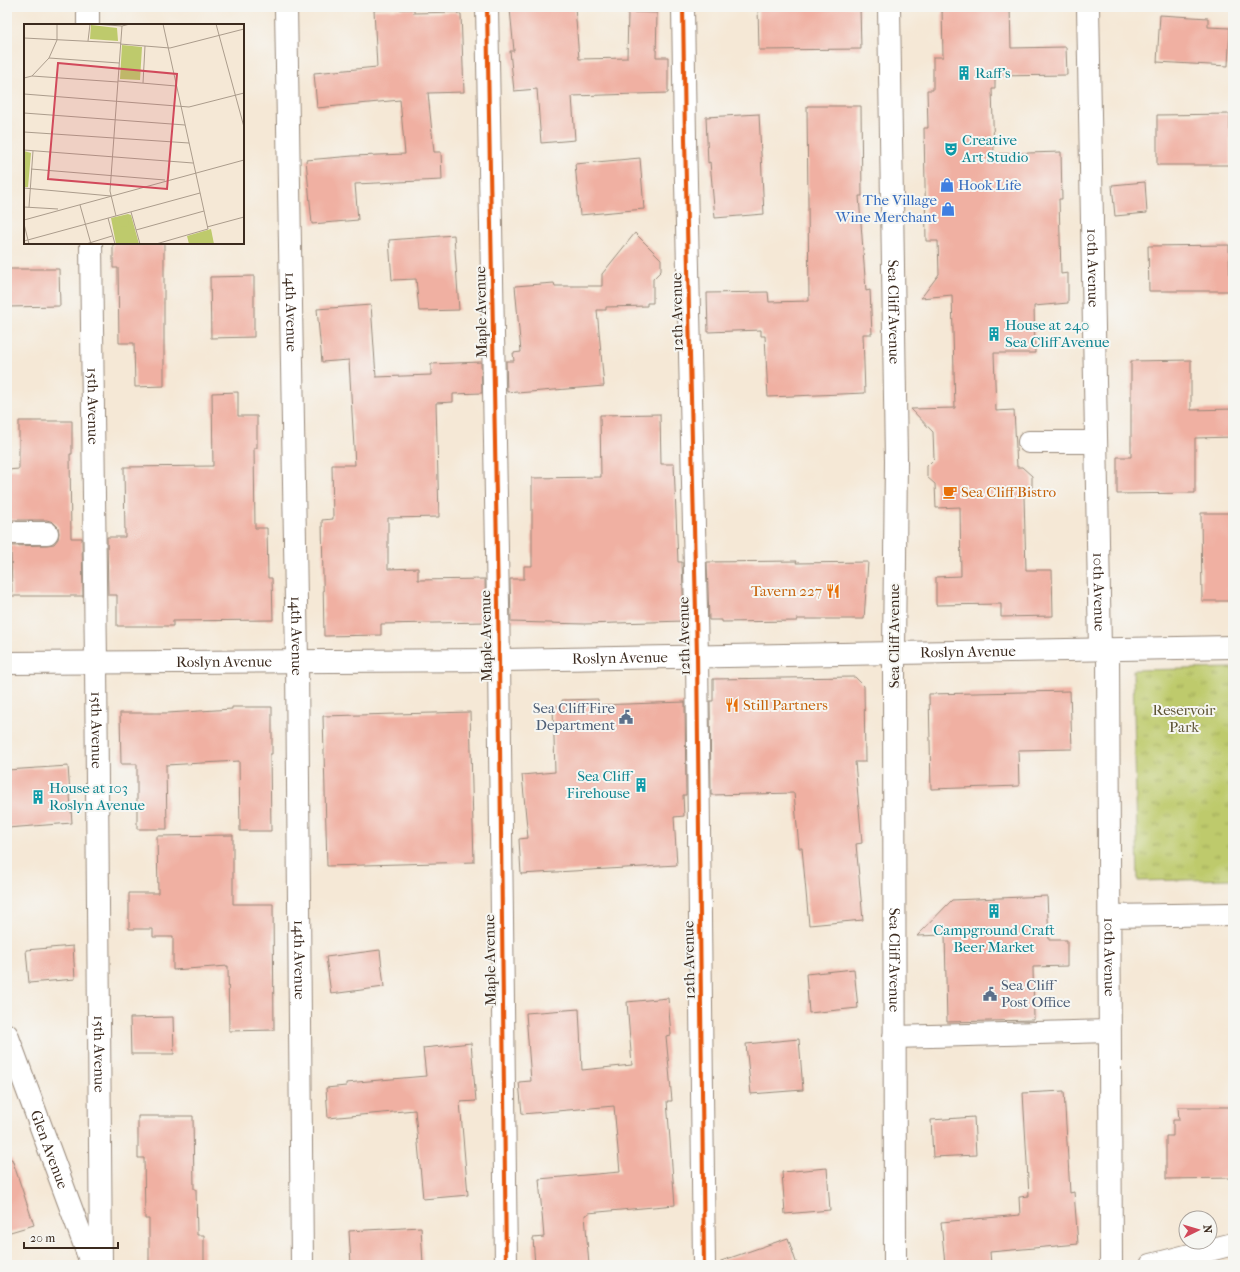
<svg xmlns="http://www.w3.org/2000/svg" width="1240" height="1272" viewBox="0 0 1240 1272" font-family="'IM FELL French Canon',serif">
  <defs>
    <pattern id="park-tufts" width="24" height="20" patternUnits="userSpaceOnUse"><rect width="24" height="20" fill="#beca6c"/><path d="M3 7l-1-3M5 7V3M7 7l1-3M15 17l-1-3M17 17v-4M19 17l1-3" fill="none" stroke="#9ca458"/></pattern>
  </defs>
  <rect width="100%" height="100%" fill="#f6f6f2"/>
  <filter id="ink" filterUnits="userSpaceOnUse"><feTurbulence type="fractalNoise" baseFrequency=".025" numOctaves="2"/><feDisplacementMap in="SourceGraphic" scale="8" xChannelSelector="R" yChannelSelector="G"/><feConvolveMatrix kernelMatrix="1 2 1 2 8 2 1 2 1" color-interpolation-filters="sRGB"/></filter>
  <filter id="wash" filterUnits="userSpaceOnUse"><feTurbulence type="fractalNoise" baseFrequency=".012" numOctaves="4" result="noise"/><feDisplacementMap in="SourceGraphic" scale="16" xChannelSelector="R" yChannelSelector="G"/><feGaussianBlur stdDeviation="0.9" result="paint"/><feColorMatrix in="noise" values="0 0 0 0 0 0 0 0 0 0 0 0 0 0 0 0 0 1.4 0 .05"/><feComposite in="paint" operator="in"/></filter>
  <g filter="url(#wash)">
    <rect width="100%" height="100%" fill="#f5e8d6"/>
    <!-- park -->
    <path fill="url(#park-tufts)" stroke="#7c7a45" d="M1233,668V879L1138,881L1133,670Z"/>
    <g id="blocks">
      <!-- building -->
      <path fill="#f0b0a2" d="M527,7H575L579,59L627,58L628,12L657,13L656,57H668V93L572,96L575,140L541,143L537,89L514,91L510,51H514L510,9Z
        M758,7H860L861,49L759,50Z
        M942,7H1010L1011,48L1066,47L1067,75L995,76V89H992L994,154L1061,152L1062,199H1059L1061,274L1068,273V303L1034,306L1035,353H994L996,411L1014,410L1017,467H1022L1032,476V490L1024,497L1026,570H1052L1053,616L1001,617V604L936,605V577L961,576L960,507L936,508L935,484L927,477V466L934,459L933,432L911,409L955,408L952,295L921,298L939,274L938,241H926L924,128H928L927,90H933V57H943Z
        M414,9V13L457,12L458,14H461L464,92L428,93L434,152H441L442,180L355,184L358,220L312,224L306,160L353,156L405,154L400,100L317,108L314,73L377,67L374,10Z
        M1160,15L1208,18V27L1230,28L1228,66L1157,62Z
        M807,106H861L862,196H859L866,291L870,290L872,334H863L865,393L768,397L765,336H761V330L708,332L707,293L768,292L769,302L809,301Z
        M759,114L764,214L715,218L710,162L708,163L706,117Z
        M1230,114V165H1157V115Z
        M640,158L644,209L580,215L575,164Z
        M1145,182L1147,213L1115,216L1112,185Z
        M635,233L661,259V271L653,279V303H647V306L606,307V310H597L604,386L517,393V391L507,392L506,361H514L513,353L521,352L515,286L554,283L555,286H602V274Z
        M454,235L459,310L419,311L416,279L392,280L389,240Z
        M113,243H164V386L135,387L134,343H119L118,268H113Z
        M1229,245L1230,291H1149L1148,246Z
        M7,269H59L60,306L7,307Z
        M254,276V337L211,338L210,277Z
        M371,305L376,377L431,375V364L481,362L482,393L453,394V402L436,403L439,517L388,518V569L418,568V580L485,579L486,622L381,624V635L324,636L322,520L333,519L332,465H355L349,360L322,362L317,309Z
        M1191,360V410L1233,409V437L1195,438V493L1117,494V457H1131V361Z
        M238,392V416H257V448H254L255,528H267L268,578H272L273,620L173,621V626H117V595H108L107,537H125L124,467L213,466L212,393Z
        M660,414L661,464H674L678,562H682L684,621L584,624L511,622L510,579H524V566H532V478L601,477L600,415Z
        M19,421H72V454H70L71,538H82L83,596H12L11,546L47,545L54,544L58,539L59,533L58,527L53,522L47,520H11V519H7V470L19,469Z
        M1201,513H1233V601H1202Z
        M797,561L796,563L868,562L864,619H797V621L722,622V620H709L707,562Z
        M855,677L864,686L865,762H855L862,843L856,844L863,920L809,925L802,848H799L794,793L711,795L710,701H713V679Z
        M1070,691L1072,749L1018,750L1019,786L931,789L929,694Z
        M598,699V705L685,702L686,795H683L684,816L674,817L677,865L521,874L519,839L528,838L522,775L555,772L553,706H562V700Z
        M232,707H272V754H270L271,831H240L239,761L166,765L167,829H137V764H121L120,713H168L232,709Z
        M470,712L474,862L327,866L323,716Z
        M68,766L72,823L7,828V770Z
        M233,835V904H273L274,1030L229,1031L228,966L173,970V937H153V929H129V893H158L157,836Z
        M1047,896L1049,940H1067V966L1033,967L1034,1020L947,1022L945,935L917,936L952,900Z
        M73,946L75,979L29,983L26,950Z
        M380,950L384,987L331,994L326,957Z
        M854,969L858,1008L809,1013L806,974Z
        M668,998L671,1035L666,1036L672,1101H667L675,1205L588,1213V1214L585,1215L589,1265H535L533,1238L544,1237L539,1179L620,1172L614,1106L522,1114L519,1082L531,1081L526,1013L579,1009L582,1070L632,1065L627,1002Z
        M173,1017L174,1054H131L130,1018Z
        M799,1039L803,1090L751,1094L746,1044Z
        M471,1043L476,1101L460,1102L468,1195L423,1199L415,1110L328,1118L326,1088L346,1086V1083L426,1076L423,1048Z
        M1064,1091L1070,1193L1074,1192L1078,1244L990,1252L991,1265H945L941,1222L1020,1215L1019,1197L1029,1196L1023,1093Z
        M1178,1107H1233V1178L1166,1179V1136H1173V1120H1179Z
        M138,1116H193L194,1189H196L197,1235H204V1265H149V1219H145L144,1158H138Z
        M974,1117L976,1155L933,1157L931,1120Z
        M12,1159L34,1225L7,1233V1160Z
        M827,1168L830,1210L785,1214L782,1172Z
        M421,1227L423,1265H351L349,1231Z
        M788,1238L797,1265H722L721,1261Z"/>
    </g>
  </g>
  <g filter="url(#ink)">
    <use href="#blocks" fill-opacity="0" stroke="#98897a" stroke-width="1"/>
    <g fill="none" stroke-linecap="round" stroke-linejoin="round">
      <defs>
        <g id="minor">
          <path d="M88,7V25"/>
          <path id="s1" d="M286,7L297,661L302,1265"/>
          <path d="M487,7L499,660L506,1265"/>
          <path d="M683,7L685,139L697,656L704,1265"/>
          <path id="s2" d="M889,7L896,461L894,652L895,1265"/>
          <path id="s3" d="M1088,7L1100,649"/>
          <path id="s4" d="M91,243L96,663L101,1265"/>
          <path d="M1029,442H1096"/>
          <path d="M7,533H47"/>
          <path id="s5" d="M1108,649L1111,1265"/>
          <path id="s6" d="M7,663L499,660L1233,647"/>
          <path d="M1110,916L1233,914"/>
          <path id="s7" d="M7,1035L92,1265"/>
          <path d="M894,1037L1109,1031"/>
          <path d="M1151,1265L1233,1244"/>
        </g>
      </defs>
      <!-- minor casing -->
      <use href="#minor" stroke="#98897a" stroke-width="24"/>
      <!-- minor -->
      <use href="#minor" stroke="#fff" stroke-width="22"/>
      <defs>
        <path id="cycleway" d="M487,7L499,660L506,1265
          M683,7L685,139L697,656L704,1265"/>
      </defs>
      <!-- cycleway casing -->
      <use href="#cycleway" stroke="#f6f6f2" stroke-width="6"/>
      <!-- cycleway -->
      <use href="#cycleway" stroke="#e8590c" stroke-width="4"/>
    </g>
  </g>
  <!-- icons -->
  <defs>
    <symbol id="building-bare" viewBox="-9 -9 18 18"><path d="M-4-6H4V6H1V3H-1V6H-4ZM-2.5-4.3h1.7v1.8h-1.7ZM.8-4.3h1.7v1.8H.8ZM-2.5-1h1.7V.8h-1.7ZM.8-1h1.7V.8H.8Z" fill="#0f9aa8" stroke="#f6f6f2" stroke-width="2.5" paint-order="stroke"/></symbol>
    <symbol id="theatre-bare" viewBox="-9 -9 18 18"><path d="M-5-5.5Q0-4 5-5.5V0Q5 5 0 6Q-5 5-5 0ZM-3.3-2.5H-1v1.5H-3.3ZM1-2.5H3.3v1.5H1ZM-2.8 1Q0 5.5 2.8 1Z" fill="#0f9aa8" stroke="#f6f6f2" stroke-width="2.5" paint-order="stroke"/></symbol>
    <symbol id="shop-bare" viewBox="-9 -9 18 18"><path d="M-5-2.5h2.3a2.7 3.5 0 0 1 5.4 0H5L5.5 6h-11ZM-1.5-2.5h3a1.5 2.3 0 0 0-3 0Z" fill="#3f7fe0" stroke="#f6f6f2" stroke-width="2.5" paint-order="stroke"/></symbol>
    <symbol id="cafe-bare" viewBox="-9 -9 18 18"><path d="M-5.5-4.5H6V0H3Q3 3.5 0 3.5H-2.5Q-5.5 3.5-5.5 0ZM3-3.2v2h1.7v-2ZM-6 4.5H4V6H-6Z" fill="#e8710a" stroke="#f6f6f2" stroke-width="2.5" paint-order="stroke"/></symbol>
    <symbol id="restaurant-bare" viewBox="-9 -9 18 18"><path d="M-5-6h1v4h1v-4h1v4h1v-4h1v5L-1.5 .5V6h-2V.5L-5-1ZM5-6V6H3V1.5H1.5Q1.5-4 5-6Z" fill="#e8710a" stroke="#f6f6f2" stroke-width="2.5" paint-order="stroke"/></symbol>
    <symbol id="civic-bare" viewBox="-9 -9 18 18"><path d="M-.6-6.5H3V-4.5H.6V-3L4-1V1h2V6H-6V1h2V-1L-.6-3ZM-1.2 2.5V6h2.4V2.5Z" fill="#5c6f8a" stroke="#f6f6f2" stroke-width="2.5" paint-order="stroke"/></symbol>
  </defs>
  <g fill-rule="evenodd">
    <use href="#building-bare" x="954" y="63" width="20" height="20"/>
    <use href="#theatre-bare" x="941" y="139" width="20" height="20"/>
    <use href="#shop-bare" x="937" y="175" width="20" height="20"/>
    <use href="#shop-bare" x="938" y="199" width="20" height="20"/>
    <use href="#building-bare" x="984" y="324" width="20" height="20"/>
    <use href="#cafe-bare" x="940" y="482" width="20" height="20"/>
    <use href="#restaurant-bare" x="823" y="581" width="20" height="20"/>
    <use href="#restaurant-bare" x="722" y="695" width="20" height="20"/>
    <use href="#civic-bare" x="616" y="707" width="20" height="20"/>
    <use href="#building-bare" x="631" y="775" width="20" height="20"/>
    <use href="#building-bare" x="28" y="787" width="20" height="20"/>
    <use href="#building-bare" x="984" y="901" width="20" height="20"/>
    <use href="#civic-bare" x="980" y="984" width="20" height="20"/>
  </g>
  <g text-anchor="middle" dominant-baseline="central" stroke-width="4" stroke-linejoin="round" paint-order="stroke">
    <!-- culture labels -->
    <g font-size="15" fill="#0d838f" stroke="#f6f6f2" text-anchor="start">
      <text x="975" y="73">Raff's</text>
      <text x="962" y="140">Creative<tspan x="962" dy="17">Art Studio</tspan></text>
      <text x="1005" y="325">House at 240<tspan x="1005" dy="17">Sea Cliff Avenue</tspan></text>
      <text x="630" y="776" text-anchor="end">Sea Cliff<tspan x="630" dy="17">Firehouse</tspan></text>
      <text x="49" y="788">House at 103<tspan x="49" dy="17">Roslyn Avenue</tspan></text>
      <text x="994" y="930" text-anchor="middle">Campground Craft<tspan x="994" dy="17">Beer Market</tspan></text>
    </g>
    <!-- shop labels -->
    <g font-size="15" fill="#366cbe" stroke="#f6f6f2" text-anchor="start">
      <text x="958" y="185">Hook Life</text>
      <text x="937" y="200" text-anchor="end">The Village<tspan x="937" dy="17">Wine Merchant</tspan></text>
    </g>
    <!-- street labels -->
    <g font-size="15" fill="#3b2a1e" stroke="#f6f6f2">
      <text stroke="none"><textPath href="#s3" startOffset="261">10th Avenue</textPath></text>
      <text stroke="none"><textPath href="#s1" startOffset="305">14th Avenue</textPath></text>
      <text transform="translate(481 312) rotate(-91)">Maple Avenue</text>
      <text transform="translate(677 312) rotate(-91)">12th Avenue</text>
      <text stroke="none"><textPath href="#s2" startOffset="305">Sea Cliff Avenue</textPath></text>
      <text stroke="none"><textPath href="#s4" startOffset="163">15th Avenue</textPath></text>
      <text stroke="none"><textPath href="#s3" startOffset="585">10th Avenue</textPath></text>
      <text stroke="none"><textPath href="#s1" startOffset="629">14th Avenue</textPath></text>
      <text transform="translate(486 636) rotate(-91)">Maple Avenue</text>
      <text transform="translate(684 636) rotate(-91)">12th Avenue</text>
      <text transform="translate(894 636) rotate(-90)">Sea Cliff Avenue</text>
      <text stroke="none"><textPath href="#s6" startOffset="961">Roslyn Avenue</textPath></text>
      <text stroke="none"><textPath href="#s6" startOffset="613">Roslyn Avenue</textPath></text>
      <text stroke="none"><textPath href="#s6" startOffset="217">Roslyn Avenue</textPath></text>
      <text stroke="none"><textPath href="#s4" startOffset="487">15th Avenue</textPath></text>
      <text stroke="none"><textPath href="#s5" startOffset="308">10th Avenue</textPath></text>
      <text stroke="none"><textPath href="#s1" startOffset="953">14th Avenue</textPath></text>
      <text transform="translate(490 960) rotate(-91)">Maple Avenue</text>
      <text transform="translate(689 960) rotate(-91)">12th Avenue</text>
      <text stroke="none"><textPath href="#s2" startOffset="953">Sea Cliff Avenue</textPath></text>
      <text stroke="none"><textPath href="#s4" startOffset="811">15th Avenue</textPath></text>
      <text stroke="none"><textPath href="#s7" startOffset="122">Glen Avenue</textPath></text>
    </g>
    <!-- food labels -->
    <g font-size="15" fill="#c56008" stroke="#f6f6f2" text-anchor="start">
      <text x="961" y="492">Sea Cliff Bistro</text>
      <text x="822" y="591" text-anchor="end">Tavern 227</text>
      <text x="743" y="705">Still Partners</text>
    </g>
    <!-- service labels -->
    <g font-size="15" fill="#4e5e75" stroke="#f6f6f2" text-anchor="end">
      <text x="615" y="708">Sea Cliff Fire<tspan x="615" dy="17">Department</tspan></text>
      <text x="1001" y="985" text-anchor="start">Sea Cliff<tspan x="1001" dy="17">Post Office</tspan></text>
    </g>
    <!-- park labels -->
    <g font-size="15" fill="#5c5232" stroke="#f6f6f2">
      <text x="1184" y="710">Reservoir<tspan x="1184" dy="17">Park</tspan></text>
    </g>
  </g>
  <!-- overview -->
  <g transform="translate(24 24)">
    <rect width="220" height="220" fill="#f5e8d6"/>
    <path d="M187,205L190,220H165L163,212Z" fill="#beca6c"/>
    <path d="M67,1L93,4L94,17L66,15ZM98,21L118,23L116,56L96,55ZM0,127L7,129L4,163H0ZM104,190L107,191L115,220H92L87,194Z" fill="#beca6c"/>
    <path d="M95 198a5 5 0 1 1 10 0a5 5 0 1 1-10 0Z" fill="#beca6c"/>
    <path fill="none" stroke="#ab9c8c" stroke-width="1" d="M70,0L98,2L106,0M192,0L220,103M0,14L97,19M64,17L66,0M96,20L146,24L220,5M25,34L95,39M8,52L94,58M0,54L8,52L25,34L33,16V0M94,57L152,62M119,59L121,22M0,70L165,83L220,69M0,89L161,101M0,108L165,119M0,126L169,139M7,145L141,156M0,164L87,172M56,181L67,220M0,183L34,185M5,183L9,127M107,188L116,220M92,192L86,167L98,2M84,194L91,220M0,196L220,136M0,200L5,220M183,203L220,193M112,206L180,187M0,217L176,169M62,220L88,212M132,220L184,205L139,0"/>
    <path fill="#d1495b" fill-opacity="0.15" stroke="#d1495b" stroke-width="2" d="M34,39L153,50L143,165L24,155Z"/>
    <rect width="220" height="220" fill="none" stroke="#3b2a1e" stroke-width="2"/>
  </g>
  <!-- margin -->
  <rect width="1240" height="1272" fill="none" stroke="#f6f6f2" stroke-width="24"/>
  <!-- north arrow -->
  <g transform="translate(1198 1230) rotate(85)"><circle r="19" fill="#f6f6f2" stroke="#aba49d"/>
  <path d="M0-3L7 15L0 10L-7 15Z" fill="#d1495b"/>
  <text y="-6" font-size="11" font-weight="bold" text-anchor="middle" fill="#3b2a1e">N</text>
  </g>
  <!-- scale -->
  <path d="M24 1242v6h94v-6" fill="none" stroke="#3b2a1e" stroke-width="2"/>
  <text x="30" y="1242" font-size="12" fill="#3b2a1e" stroke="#f6f6f2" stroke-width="3" paint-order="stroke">20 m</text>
</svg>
